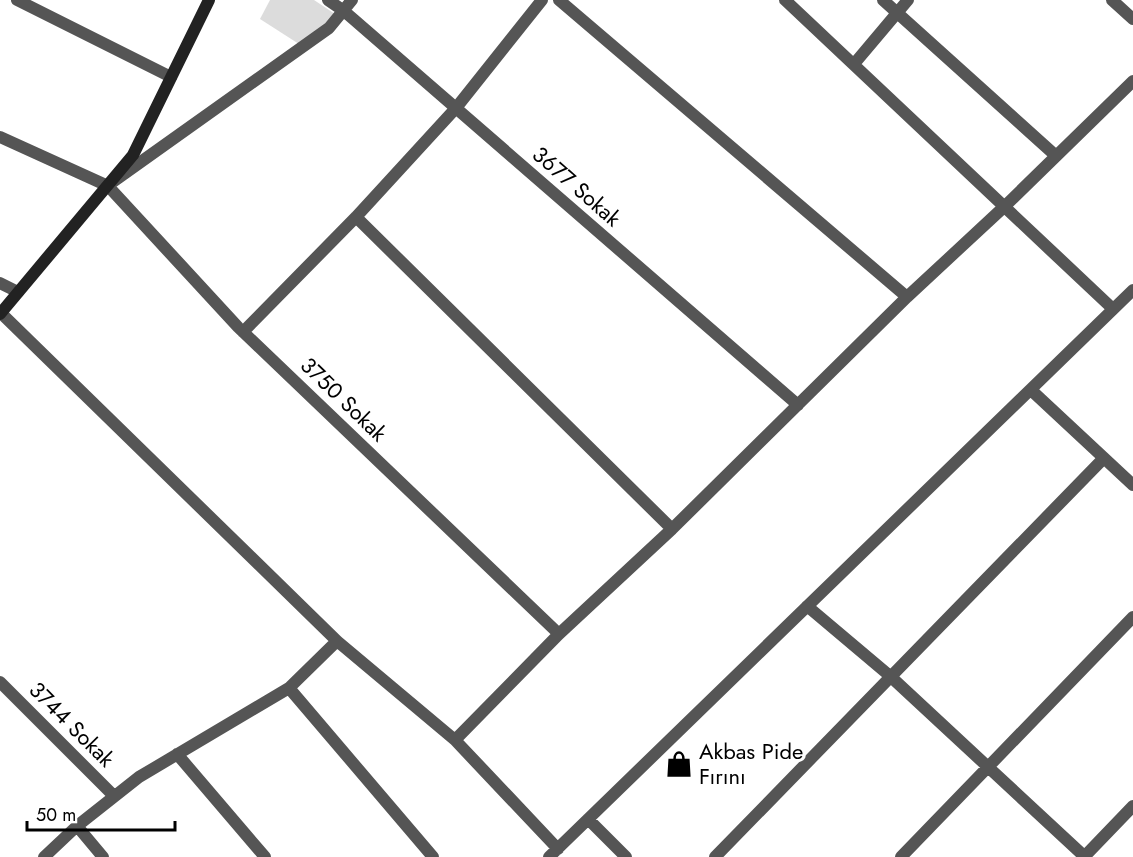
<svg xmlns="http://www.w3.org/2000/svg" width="1133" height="857" viewBox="0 0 1133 857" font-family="Jost,sans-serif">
  <rect width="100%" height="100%" fill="#fff"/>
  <!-- green -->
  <path fill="#dcdcdc" d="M270,0H314L341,18L299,44L260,19Z"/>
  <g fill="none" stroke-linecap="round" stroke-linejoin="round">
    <!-- street -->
    <path stroke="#555" stroke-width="12" d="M17,0L171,77
      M328,0L344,11L798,405
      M559,0L907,297
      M785,0L1113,309
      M883,0L1055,155
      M1112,0L1133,19
      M854,64L908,0
      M0,137L108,186L238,327L559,634
      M114,181L329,28L352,0
      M356,217L672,529
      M0,283L18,292
      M1,313L337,641L455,740L558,849
      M243,332L356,217L456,108L542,0
      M1031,390L1133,485
      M807,606L890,676L1085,857
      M0,682L114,796
      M289,688L433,857
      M455,740L559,634L672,529L907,297L1005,206L1133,81
      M177,754L265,857
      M588,819L626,857
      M77,826L103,857
      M44,857L77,826L139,777L289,688L337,641
      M549,857L1133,290
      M715,857L1103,459
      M901,857L1133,617
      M1084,857L1133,806"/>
    <!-- secondary -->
    <path stroke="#222" stroke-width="12" d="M0,314L133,155L209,0"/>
  </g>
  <!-- icons -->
  <defs>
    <symbol id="shop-bare" viewBox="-9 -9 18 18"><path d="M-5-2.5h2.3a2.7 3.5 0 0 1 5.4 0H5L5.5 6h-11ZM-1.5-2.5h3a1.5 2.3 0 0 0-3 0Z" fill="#000" stroke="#fff" stroke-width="2.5" paint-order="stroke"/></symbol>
  </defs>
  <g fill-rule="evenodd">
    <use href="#shop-bare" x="660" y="745" width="38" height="38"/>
  </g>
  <g text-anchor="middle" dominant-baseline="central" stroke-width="6" stroke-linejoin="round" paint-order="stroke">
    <!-- street labels -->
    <g font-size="22" fill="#000" stroke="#fff">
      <text transform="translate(577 186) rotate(41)">3677 Sokak</text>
      <text transform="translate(344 399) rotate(44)">3750 Sokak</text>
      <text transform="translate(72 724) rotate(45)">3744 Sokak</text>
    </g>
    <!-- poi labels -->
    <g font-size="22" fill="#000" stroke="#fff" text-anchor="start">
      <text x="699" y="751">Akbas Pide<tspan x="699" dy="25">Fırını</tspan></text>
    </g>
  </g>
  <!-- scale -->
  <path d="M27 821v9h148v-9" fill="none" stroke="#000000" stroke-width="3"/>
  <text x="36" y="821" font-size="18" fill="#000000" stroke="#ffffff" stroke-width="4.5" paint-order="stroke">50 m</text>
</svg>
